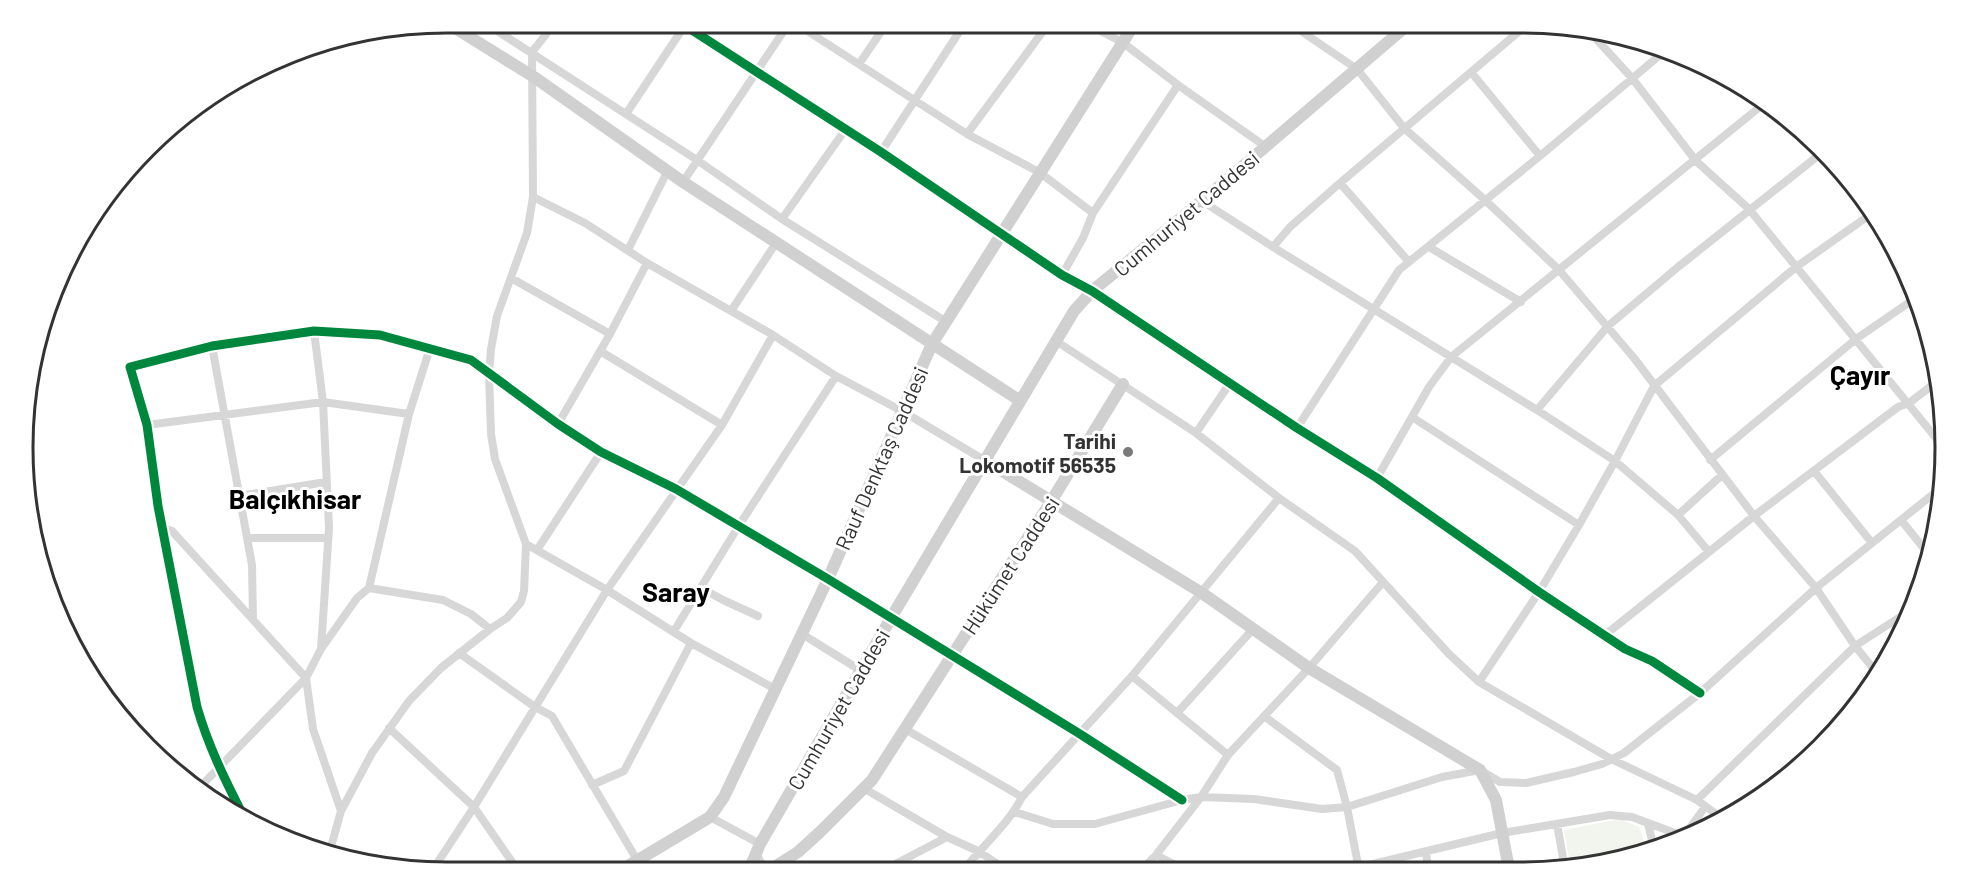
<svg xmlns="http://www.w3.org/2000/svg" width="1968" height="895" viewBox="0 0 1968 895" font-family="Barlow,sans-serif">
  <rect width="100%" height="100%" fill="#fff"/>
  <!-- green -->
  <path fill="#f1f5ed" d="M1620,819L1639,827L1647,850L1571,869L1564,830Z"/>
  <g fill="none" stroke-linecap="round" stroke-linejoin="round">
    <!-- street -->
    <path stroke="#d7d7d7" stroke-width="8" d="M485,23L697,160L782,219L945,321
      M681,23L881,152L1062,275L1092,291L1297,428L1377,478L1539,592L1625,649L1652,661L1700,693
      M795,23L967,134L1039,172L1093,213
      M1085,23L1122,42L1178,85L1266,147
      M1289,23L1357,69L1404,128L1485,200L1559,270L1634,358L1754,516L1816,588L1855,646L1877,673
      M1587,29L1632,78L1696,161L1749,209L1945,449
      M859,64L887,23
      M1471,72L1540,156
      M626,114L685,25
      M967,134L1049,23
      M881,152L965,23
      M683,182L789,23
      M1340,183L1409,262
      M533,197L585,223L647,263L773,335L836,376L902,411L984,460
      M1202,201L1273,247L1537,410L1615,461L1678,515L1709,552
      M782,219L845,130
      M1273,247L1290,227L1340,183L1529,23
      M1429,247L1521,302
      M628,250L667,172
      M1062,275L1083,238L1093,213L1178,85
      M511,278L610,334
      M731,311L776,243
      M314,331L323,402L329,528L321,649
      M1056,341L1196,433L1279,498L1355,551L1449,654L1479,682L1611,759L1697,800L1721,818
      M212,346L252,565L253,619
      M600,351L722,425
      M1537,410L1608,326L1678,267L1824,151
      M1412,417L1579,525
      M558,424L610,334L647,263
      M147,425L323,402L409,414
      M1297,428L1399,270L1540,156L1666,50
      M1196,433L1230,383
      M1710,460L1856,339L1917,297
      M1814,471L1872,543
      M1377,478L1429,387L1451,357L1766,102
      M239,496L326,482
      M1678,515L1722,475
      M1901,520L1930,556
      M163,528L172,531L306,678L313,729L341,811
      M247,538H328
      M526,544L607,590L691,643L777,690
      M537,550L601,452
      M369,588L443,600L471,614L490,629
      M701,588L723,600L758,616
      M674,631L738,527L836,376
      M802,634L860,670
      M1605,635L1754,516L1898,407L1909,403L1939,380
      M459,653L535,707L552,716L637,860L648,872
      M1132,676L1228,755
      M1479,682L1539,592L1579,525L1615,461L1654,386L1796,267L1874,212
      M1177,713L1253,629
      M1264,716L1337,770L1347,807L1359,870
      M389,728L474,807L519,872
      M905,729L1022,797
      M592,785L624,771L691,643
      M200,787L306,678L321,649L357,598L369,588L409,414L430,348
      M865,789L947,837L978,851L1008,871
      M1697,800L1855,646L1914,608
      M1015,812L1053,824H1095L1182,800L1201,797L1254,799L1322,809L1347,807L1442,777L1480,770L1500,782L1526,783L1574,772L1602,764L1624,753L1700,693L1816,588L1942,487
      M242,813C224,778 208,745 197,707L158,506L147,425L130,367L212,346L314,331L380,335L471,360L558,424L601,452L676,489L828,579L1080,734L1182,800
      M710,817L760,844
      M1557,824L1565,869
      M1648,824L1654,848
      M1681,840L1705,807
      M1426,852L1428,869
      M329,854L341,811L372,753L409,701L441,668L490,629L507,618L521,602L524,591L526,544L495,459L491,434L489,374L491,349L497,316L527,233L533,197L532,52L555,23
      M756,854L762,864L766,866L778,865L788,871
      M1156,855L1185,870
      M1141,870L1156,855L1201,797L1228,755L1309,668L1383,582
      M1348,870L1502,833L1610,815L1632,817L1683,836
      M432,871L474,807L607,590L722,425L773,335
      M882,871L947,837
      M963,871C982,846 1008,825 1022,797L1132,676L1279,498"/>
    <!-- secondary -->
    <path stroke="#d0d0d0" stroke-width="12" d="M447,23L534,77L683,182L1019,400
      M984,460L1202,593L1309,668L1480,770L1496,800L1509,869
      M768,871L798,852L820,832L872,780L1052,500L1123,384
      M618,872L710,817L724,797L828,579L932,344L1135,23
      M748,872L760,844L891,618L1074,311L1092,291L1202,201L1410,23"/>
    <defs>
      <path id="cycleway" d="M681,23L881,152L1062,275L1092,291L1297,428L1377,478L1539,592L1625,649L1652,661L1700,693
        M242,813C224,778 208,745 197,707L158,506L147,425L130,367L212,346L314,331L380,335L471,360L558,424L601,452L676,489L828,579L1080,734L1182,800"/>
    </defs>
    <!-- cycleway casing -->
    <use href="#cycleway" stroke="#fff" stroke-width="13"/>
    <!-- cycleway -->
    <use href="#cycleway" stroke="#00873e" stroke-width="9"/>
  </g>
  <!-- markers -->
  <circle fill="#7a7a7a" stroke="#fff" stroke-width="2" cx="1128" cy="452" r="6"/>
  <g text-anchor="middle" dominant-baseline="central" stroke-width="6" stroke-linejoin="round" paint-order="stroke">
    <!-- street labels -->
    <g font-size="21" fill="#333" stroke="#fff">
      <text transform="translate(1186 213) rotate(-40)">Cumhuriyet Caddesi</text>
      <text transform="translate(881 458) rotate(-66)">Rauf Denktaş Caddesi</text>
      <text transform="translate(1010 565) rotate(-57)">Hükümet Caddesi</text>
      <text transform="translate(838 709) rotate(-60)">Cumhuriyet Caddesi</text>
    </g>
    <!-- poi labels -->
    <g font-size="21" font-weight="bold" fill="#333" stroke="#fff" text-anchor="end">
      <text x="1116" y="440">Tarihi<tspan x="1116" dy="24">Lokomotif 56535</tspan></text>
    </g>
    <!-- district labels -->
    <g font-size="27" font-weight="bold" fill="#000" stroke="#fff">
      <text x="1860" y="374">Çayır</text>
      <text x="295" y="498">Balçıkhisar</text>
      <text x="676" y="591">Saray</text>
    </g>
  </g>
  <!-- crop -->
  <path d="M0 0H1968V895H0ZM447 33H1521A414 414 0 0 1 1935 447V448A414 414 0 0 1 1521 862H447A414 414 0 0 1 33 448V447A414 414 0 0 1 447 33Z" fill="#fff" fill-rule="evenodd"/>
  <path fill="none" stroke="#333" stroke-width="3" d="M447 33H1521A414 414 0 0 1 1935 447V448A414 414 0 0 1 1521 862H447A414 414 0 0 1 33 448V447A414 414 0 0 1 447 33Z"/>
</svg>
